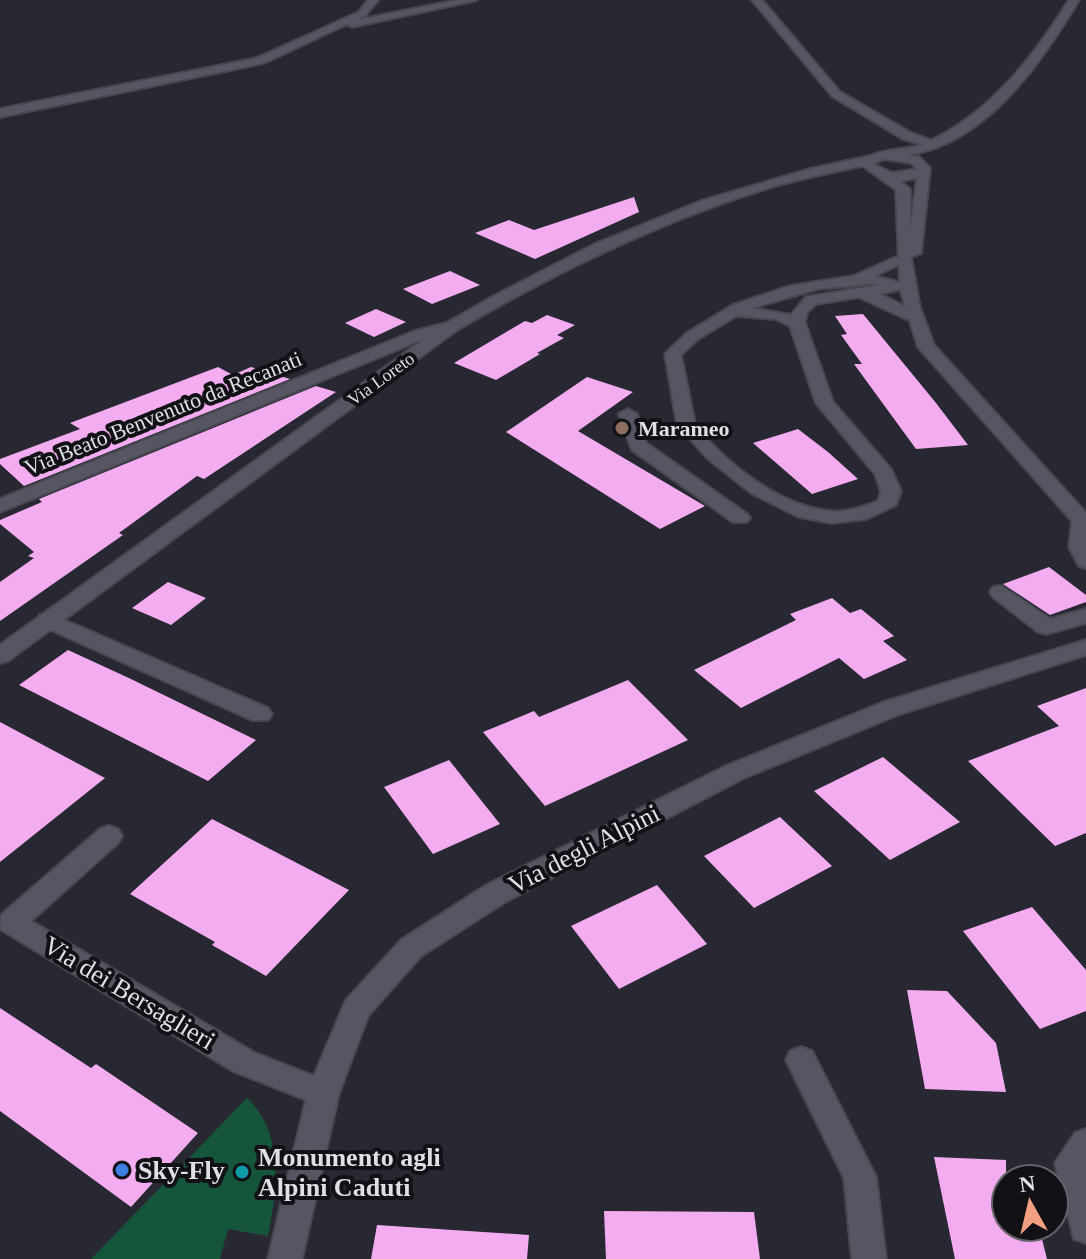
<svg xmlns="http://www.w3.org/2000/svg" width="1086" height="1259" viewBox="0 0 1086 1259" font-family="'Times New Roman',serif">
  <rect width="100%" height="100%" fill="#282833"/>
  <!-- green -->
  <path fill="#15553a" d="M247,1098C285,1134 277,1190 268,1236L228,1229L220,1259H91Z"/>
  <!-- building -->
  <path fill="#f3acef" d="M634,197L639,212L535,259L475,233L509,220L534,230Z
    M450,271L480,285L432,304L403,289Z
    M376,309L406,322L374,337L345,323Z
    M863,314L936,403L968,445L916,449L854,364H862L841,335L847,334L835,316Z
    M547,315L575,325L557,335L564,338L537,353L540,354L496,380L454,363L525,321L532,323Z
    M218,367L233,375L251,367L290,379L24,486L0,464V459L80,429L70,423Z
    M587,377L633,392L578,431L705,506L660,529L506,432Z
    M316,386L336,392L204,479L197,476L119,533L123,535L0,621V582L34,558L28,556L34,552L0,524V520L42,502L39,499Z
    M798,429L828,452L858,479L812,494L753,443Z
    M1049,567L1086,595V602L1050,615L1003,584Z
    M168,582L206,598L171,625L132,608Z
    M832,598L850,613L861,609L894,636L883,641L907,660L864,679L839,658L741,708L694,670L796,620L790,614Z
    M68,650L131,679L256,740L208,781L19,685Z
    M628,680L688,740L545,806L483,732L534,711L539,717Z
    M1086,688V833L1055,846L968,761L1059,726L1037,706Z
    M0,722L105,778L0,862Z
    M883,757L960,822L890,860L814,791Z
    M449,760L500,824L433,854L384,787Z
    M780,817L832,866L754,908L704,856Z
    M212,819L349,890L266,976L212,945L215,942L130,894Z
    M657,885L707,944L619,989L571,926Z
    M1032,907L1086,970V1011L1040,1029L963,931Z
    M907,990L947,991L996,1043L1006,1092L925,1089Z
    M0,1008L91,1068L96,1064L198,1133L131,1207L0,1111Z
    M934,1157L1006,1160V1227H1039L1047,1259H955Z
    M604,1211L754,1212L760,1259H606Z
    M377,1225L529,1235L527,1259H371Z"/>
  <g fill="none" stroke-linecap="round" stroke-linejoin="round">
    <defs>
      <path id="minor" d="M368,0H378L365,16L357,20L458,0H477L352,27L347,24L264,63L0,117V109L257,58L359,12Z
        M752,0H762L840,92L911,133L936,142V148L903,139L832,96Z
        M896,257L908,260L875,276L914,286L880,294L918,313V319H906L859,297L816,304L807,312L805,323L833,402L891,469L901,491L896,505L866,519L832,523L799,517L751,493L707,458L677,424L665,354L687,333L733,305L790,286L854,276ZM870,284L879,285L806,297L791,315L752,308L817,289ZM736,316L776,319L790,326L816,403L875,474L881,491L878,501C862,507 846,513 829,511C780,506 724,463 695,424L681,355L698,339Z
        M451,322L457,324V330L426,338L0,512V499L415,331Z
        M628,409L637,414L646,443L747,514L750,518L747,522H733L632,450L619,414Z
        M1082,515L1086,516V568L1079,566L1069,547L1072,521Z
        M1001,586L1050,619L1086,609V623L1046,634L1038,632L993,597L990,592L993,587Z
        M48,613L268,708L272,714L268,720H252L40,625L37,620L40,615Z
        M1086,640V655L900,714L744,778L505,902L421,956L368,1016L339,1093L302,1259H268L306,1100L233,1071L0,929L1,915L100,829L109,826L118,829L122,836L118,843L31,921L255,1053L314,1076L346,1000L401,940L485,886L726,766L884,702Z
        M801,1047L812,1051L876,1177L886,1259H852L844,1178L786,1060L790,1051Z
        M1086,1129V1243L1074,1239L1055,1163L1075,1133Z"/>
      <path id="tertiary" d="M870,156L876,160L874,163C837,172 799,178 762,190C654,224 554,273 457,330L8,661L0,663V645L445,324L494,296L595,244L701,201L810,169Z"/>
      <path id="secondary" d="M1069,0H1079C1041,63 986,144 907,155L919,157L930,168L921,253L911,257L920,308L934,345L1086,513V531L1079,529L918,347L900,289L896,190L860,164C877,145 906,153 928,142C991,112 1033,58 1069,0ZM884,159L911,163L917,169L892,173L873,164ZM917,178L910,230V189L900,181Z"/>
    </defs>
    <!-- minor casing -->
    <use href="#minor" stroke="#474750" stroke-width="4"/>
    <!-- tertiary casing -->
    <use href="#tertiary" stroke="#474750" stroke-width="4"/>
    <!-- secondary casing -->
    <use href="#secondary" stroke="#474750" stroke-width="4"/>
    <!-- minor -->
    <use href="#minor" fill="#565662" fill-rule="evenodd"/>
    <!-- tertiary -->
    <use href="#tertiary" fill="#565662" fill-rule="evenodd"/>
    <!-- secondary -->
    <use href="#secondary" fill="#565662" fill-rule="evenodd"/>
  </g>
  <!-- markers -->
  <circle fill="#8d6e63" stroke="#111116" stroke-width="3" cx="622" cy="428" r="8"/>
  <circle fill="#3f7fe0" stroke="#111116" stroke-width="3" cx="122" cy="1170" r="8"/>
  <circle fill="#0f9aa8" stroke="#111116" stroke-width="3" cx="242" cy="1172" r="8"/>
  <g text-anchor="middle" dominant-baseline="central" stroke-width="8" stroke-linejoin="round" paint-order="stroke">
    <!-- far-street labels -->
    <g font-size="18" fill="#dfdfe6" stroke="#111116">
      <text transform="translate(381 379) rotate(-36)">Via Loreto</text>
    </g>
    <!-- street labels -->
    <g font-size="22" fill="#dfdfe6" stroke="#111116">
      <text transform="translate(163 413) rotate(-22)">Via Beato Benvenuto da Recanati</text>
    </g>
    <!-- poi labels -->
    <g font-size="22" font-weight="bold" fill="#dfdfe6" stroke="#111116" text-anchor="start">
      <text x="638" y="428">Marameo</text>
    </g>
    <!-- near-street labels -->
    <g font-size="26" fill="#dfdfe6" stroke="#111116">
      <text transform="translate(584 849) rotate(-27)">Via degli Alpini</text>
      <text transform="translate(129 993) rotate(31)">Via dei Bersaglieri</text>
    </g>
    <!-- near-poi labels -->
    <g font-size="26" font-weight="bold" fill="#dfdfe6" stroke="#111116" text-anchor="start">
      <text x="258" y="1157">Monumento agli<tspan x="258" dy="30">Alpini Caduti</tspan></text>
      <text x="138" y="1170">Sky-Fly</text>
    </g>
  </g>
  <!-- north arrow -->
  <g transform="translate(1030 1203) rotate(352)"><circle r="38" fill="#111116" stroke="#636369" stroke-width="2"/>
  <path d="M0-6L14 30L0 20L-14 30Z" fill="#f3a082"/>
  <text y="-12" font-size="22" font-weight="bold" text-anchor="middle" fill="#dfdfe6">N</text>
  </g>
</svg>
